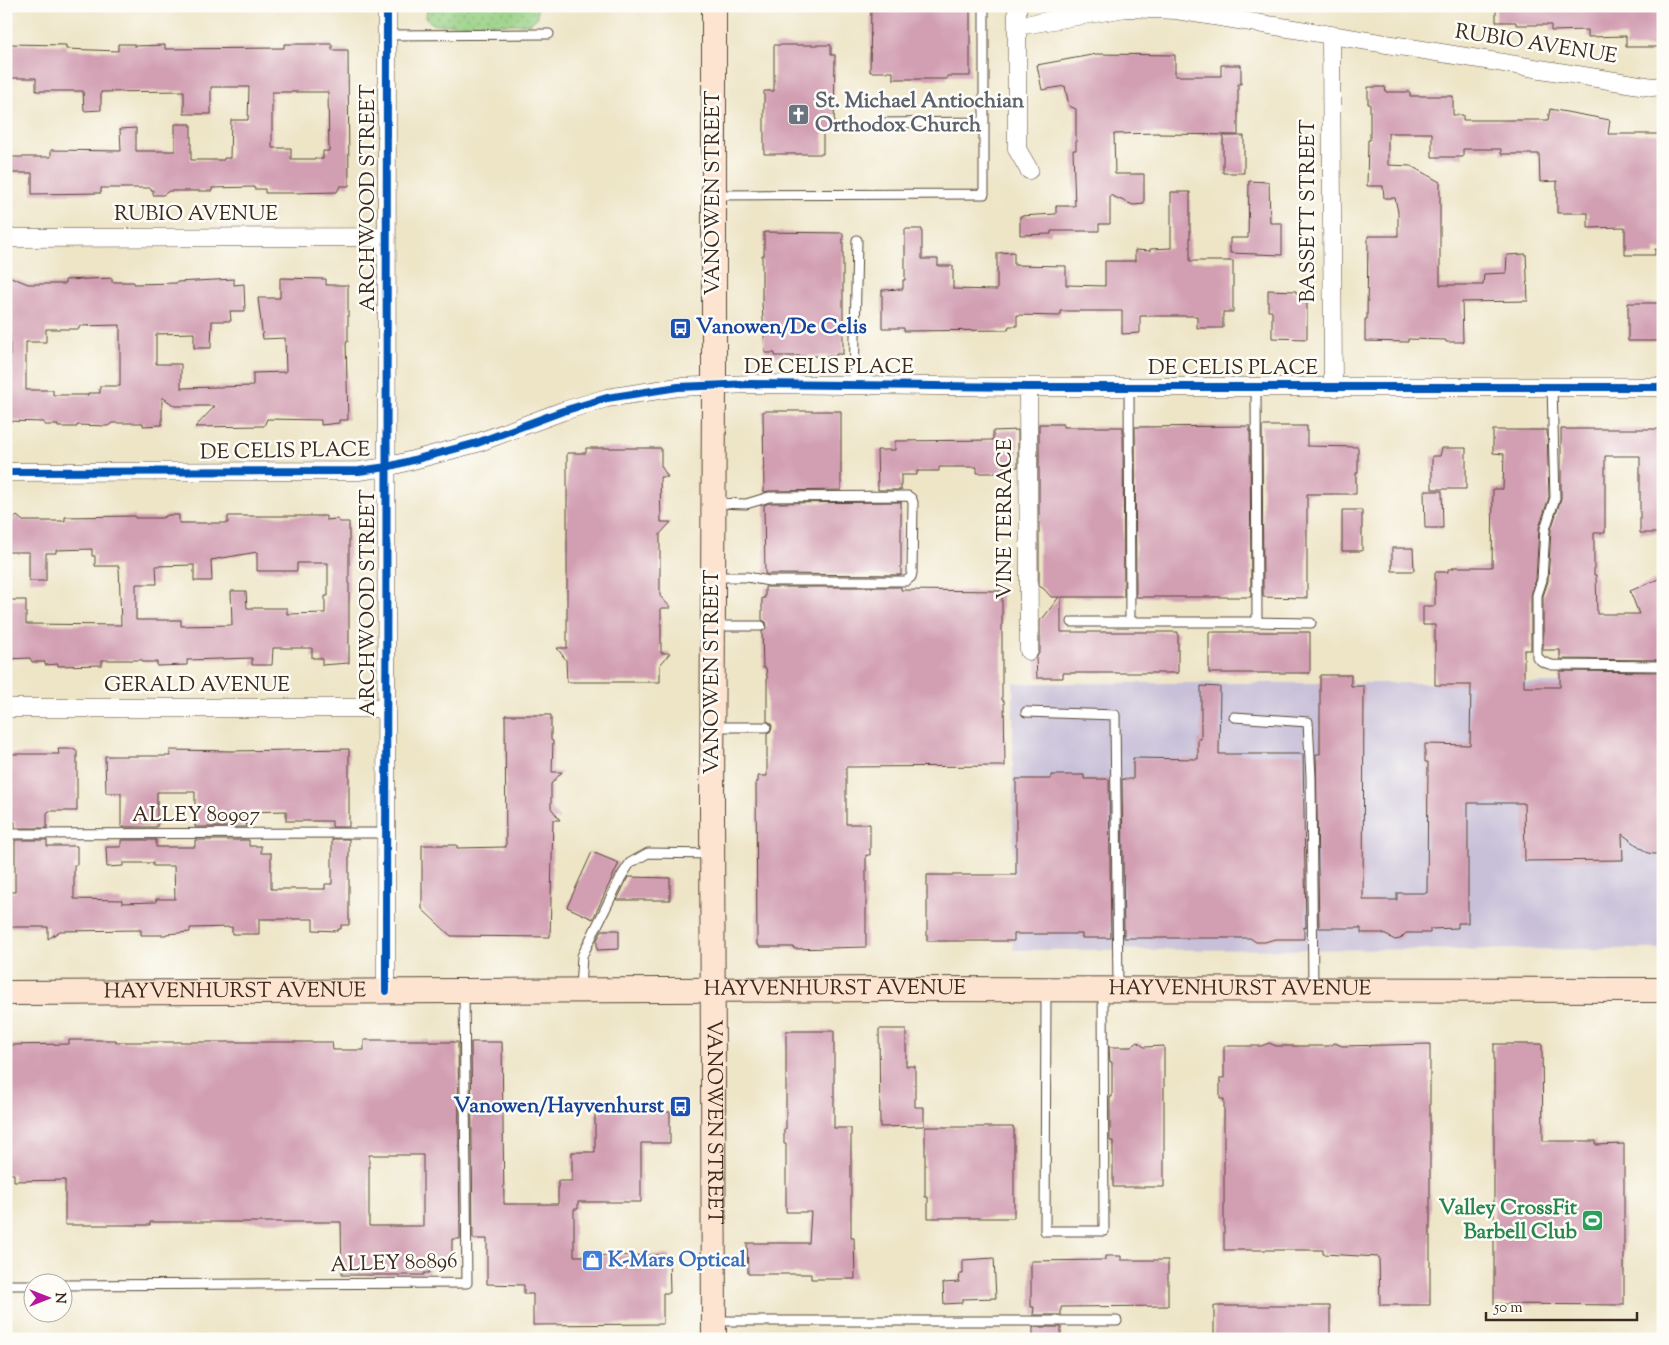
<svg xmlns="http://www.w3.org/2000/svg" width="1669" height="1345" viewBox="0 0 1669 1345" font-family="'Sorts Mill Goudy',serif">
  <defs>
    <pattern id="park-dots" width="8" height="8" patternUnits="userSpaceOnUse" patternTransform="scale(1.25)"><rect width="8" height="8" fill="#96d083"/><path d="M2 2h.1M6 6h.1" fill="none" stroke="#7ca96b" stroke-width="1.8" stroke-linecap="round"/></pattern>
  </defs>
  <rect width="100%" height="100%" fill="#fdfcf7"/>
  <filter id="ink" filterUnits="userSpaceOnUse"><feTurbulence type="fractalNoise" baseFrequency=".02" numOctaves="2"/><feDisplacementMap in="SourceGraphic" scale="10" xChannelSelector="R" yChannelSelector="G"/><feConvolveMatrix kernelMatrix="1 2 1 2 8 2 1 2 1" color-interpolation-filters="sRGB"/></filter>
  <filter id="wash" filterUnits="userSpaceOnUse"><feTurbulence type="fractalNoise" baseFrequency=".0096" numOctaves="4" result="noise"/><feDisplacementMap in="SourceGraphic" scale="20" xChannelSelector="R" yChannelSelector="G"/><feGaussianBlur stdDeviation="1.12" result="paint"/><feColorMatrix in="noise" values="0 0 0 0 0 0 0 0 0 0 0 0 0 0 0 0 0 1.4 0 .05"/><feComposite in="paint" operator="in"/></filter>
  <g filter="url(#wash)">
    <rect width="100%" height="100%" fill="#eee5c7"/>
    <!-- industrial -->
    <path fill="#c8bfd8" d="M1013,683H1663V949L1013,950Z"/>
    <!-- park -->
    <path fill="url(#park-dots)" stroke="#687d50" d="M427,6H537V18L529,24L433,25L426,18Z"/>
    <g id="blocks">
      <!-- building -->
      <path fill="#d29fb2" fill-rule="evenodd" d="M871,6H970V76H947V79H893V72H870Z
        M1496,6H1663V47H1626V36L1588,37V30L1551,31V25H1516V22H1496Z
        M8,44L66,45V49L118,51V44H134V46L165,45V49L284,48V44H332V50H348L349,186H340L337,192L294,193H265V189H254V187L212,188V191H169L163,195H153V190H151V188H101V193L32,194V173H6V157H51V150L121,151L120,129L136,128V151H175V124H191V160H224V158H230L231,120H248L249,87H211V114H184V91L101,92V110L84,111L83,91H36V78H6V51H8ZM272,92H328L329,151H323V159H291V148H272Z
        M774,45H831V55H835L834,132H823V154H764V91H774Z
        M1097,54L1175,55V76H1221V65H1241V84H1238V135L1159,134V133L1114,134L1115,174H1144V204L1133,205L1110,195V224H1099V231H1051V234L1020,235V216L1056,214V206H1075L1073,150H1076V109L1069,106L1065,86L1042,90L1037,65Z
        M1368,87H1385L1386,92H1410V96H1453V115H1463V120H1548L1550,109L1610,120L1608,134H1663V250L1655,249V255H1625V227L1588,228V213H1557V181L1540,182L1539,154H1501V149H1463V157H1432V133H1388V165L1411,166L1440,182V285H1483L1484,274L1506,273L1507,255L1526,254L1528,301L1462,302L1463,342H1446V340L1408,339V342L1365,341V319H1367L1368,236H1398V212L1395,198H1384L1383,186H1367L1368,140H1370V104H1368Z
        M1223,136H1244V173H1223Z
        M1249,181L1269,182L1270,223H1282V255L1230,253V238H1248Z
        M1171,192H1190V261H1233V312H1223V328H1197V316H1140V333L1122,334V311H1060V316L1017,315V326H1009L1008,330L904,331V328H882V290L903,289V280H905V229H922V259H938V266H953V289L997,290V253L1014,252V265L1066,266V285L1105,286V261H1135V250L1150,251V249L1171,248Z
        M764,232L843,233V354H836V356H775V353H765L762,303V255H764Z
        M6,275L28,284H65V280L112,278V282H134V284L177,283V282L234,279V285L244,284L245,311H230L231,321H212L211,348H194V333L156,334V364H181V388L253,386V373L286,372L285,338L263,339L258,298H280V278L326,279V285H348V342H346L348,420H339V423L321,425V420L267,419L264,426L195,427L215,406H175L162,397V425L143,426V423H112L108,426L77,425V427H58V425H44V422L6,421V389H10V334H6ZM120,325V386H100V393H88V395H53V390H26V342H46V329H79V326Z
        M1268,290L1296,291V293L1307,294V339L1272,338V311H1268Z
        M1628,303H1663V341H1628Z
        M763,411H841V490L769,491L764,492Z
        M1039,424H1063V427H1123L1124,597H1061V632H1178V673H1063V678H1037L1036,658L1040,651V620L1043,618L1059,597H1051L1044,589L1039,586Z
        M1250,426L1251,597H1136L1135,427Z
        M1262,426H1307V446L1358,447V473H1356V494H1307V598L1263,597Z
        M1561,429H1663V533H1640V456H1605V533H1594V575H1596L1597,614H1639L1630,591L1663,577V660L1560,659V650H1543V596L1548,581L1551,530L1561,498Z
        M1018,430V467H1003V473H977V467H939V471H917V475H901V490H878L877,450H895V441L993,440V431Z
        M1493,430H1547L1549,497L1539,528L1536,579L1531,595V650H1524V687H1560V671L1663,672V852L1654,854L1648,853L1622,834L1623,860L1525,861L1524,803H1468V923H1458V928L1430,929V933H1406L1400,939L1395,940L1382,933H1361V928H1319L1316,754H1320V675H1351V686H1364L1363,900H1397V893H1427L1428,762H1425V744L1470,745L1471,685H1435V625H1423V606H1435V572H1448V569H1453V567H1492L1493,489H1503L1504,454L1493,453Z
        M586,448H661V466L668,477H660L661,522H671L660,534V596L671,608H661V653H670L660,665V682H567L566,660L557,648H567V453H586Z
        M1442,448H1466V489H1432V456H1440Z
        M1424,491H1442L1443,528H1425Z
        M901,502V575L765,574L764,505L770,503Z
        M1342,510H1362V551H1342Z
        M168,515H179V523H228V516H326V520L337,519L340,522H349V663L322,665V658H312V648H273L272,665H252V658L187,660V665L157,666V662H143V660H102V665L58,666V664L45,665V662H32L30,658L6,659V631H10V600H26V624L121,625L119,566H95V556H92V549L56,550V553H46V581H29V552H7L6,523H9L17,516L23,521H65V517L135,516V518H162ZM257,552V571H297V563H328V596H325V613L287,614V608H247L246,591H231L232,625L181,626V620H136V584H157L156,566L194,565V581H212L211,560Z
        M1392,548H1413L1414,571H1392Z
        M765,587H901V590L1002,591V700H1004L1005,766L846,767V824H870V855H866V947L794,949V947H759V945H757L756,782H758V776H767V733L771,731L772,727L771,723L767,721V676L766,668H763L762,632L767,626L766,622L762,620V598H765Z
        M1209,632H1310V673H1209Z
        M1201,686L1220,687L1219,754H1303L1306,928L1304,927V939H1275L1265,942H1256L1250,938H1124L1122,779H1133V758L1198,759V739H1201Z
        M505,715H551V740L553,741L552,772H562L551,784V808L560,820H553L550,937L451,936L422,909V845H457V848L506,847Z
        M58,749H75L77,751V811H49L47,813V828H15V822H10V799H6V754H59Z
        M349,749V827H332V821H286V811L245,812L247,827H195V792H157V827H121V793H106L105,756H170V750L232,751Z
        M1051,775H1084V779H1109L1111,938H1082V934H1014V941H927V875H1016V779H1051Z
        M332,839H349V925H341V929H338V931L313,930V919H259V934H232V927L190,928V932L166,934V935H141V930L60,931L48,939V927H6L7,892H15V840H47V846H77V865H74V899L122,900V903L156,902V899H175L174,866H153V863H123V866L107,867L106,847H121V840H156V847H195V840H249V846H261V853H271V889H325V884H332Z
        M592,852L619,863L593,919L567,907Z
        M628,877L670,878V900H617Z
        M602,930H619V949L597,950V940Z
        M879,1029H906V1066H915V1107H924V1126L880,1127Z
        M786,1031H834V1128H851V1238H854L855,1279H811V1274H748L747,1243H809L811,1212H786V1144H784V1129H786Z
        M69,1040H116V1042H332L333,1050H364V1040H429V1042H458L460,1239H452V1264L429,1265V1273H424V1275H342L341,1222H150V1225H65V1180L14,1181V1174H6V1045L69,1044ZM369,1155H423V1226H369Z
        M471,1042H502L504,1204H558V1181H572V1152H595V1113H601V1109H651V1112H670V1143H641V1202H578V1209H574V1256L669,1255L670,1293H663V1324L533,1325V1294H524V1285L487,1284V1239H473Z
        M1138,1042L1144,1047L1164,1046V1187H1113V1141H1110V1097H1112V1062H1110L1109,1047H1131Z
        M1269,1043L1276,1046H1329L1335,1043L1342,1046L1430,1044V1305H1380L1379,1257L1323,1254V1250H1224V1099H1220V1078H1224V1046H1261Z
        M1494,1044H1542L1543,1141H1596V1145L1624,1144V1305L1494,1304Z
        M925,1127H1013L1014,1129V1218H928V1197H925Z
        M1105,1256H1121V1260H1168V1306L1061,1307V1315H1033L1034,1307H1031V1261L1105,1260Z
        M994,1258L996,1298L962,1299V1303L944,1304L943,1283L959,1282L960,1274H963V1260Z
        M1214,1306H1330V1339H1214Z
        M1033,1327H1061V1339H1033Z"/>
    </g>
  </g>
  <g filter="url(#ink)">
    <use href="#blocks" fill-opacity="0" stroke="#564637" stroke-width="1"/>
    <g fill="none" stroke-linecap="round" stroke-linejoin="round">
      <defs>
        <path id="service" d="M387,35L549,34
          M880,123L984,122
          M715,195L984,194V6
          M854,385L857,240
          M1129,387L1130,622
          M1256,387L1257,622L1311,623
          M1552,387L1555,498L1545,529L1542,580L1537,595V657L1543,662L1552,665L1663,666
          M714,503L746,504L769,497L908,496L911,498L913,502L912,573L911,577L906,581H769L747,577H714
          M1072,622H1257
          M713,626H761
          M1026,712L1115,715L1118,987
          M1234,717L1308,722L1311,777L1313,990
          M712,727H766
          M6,834L387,833
          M580,989L582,956L621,877L630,863L648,853L712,854
          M1046,991L1045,1231H1104L1103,990
          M6,1285H32
          M62,1285L467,1283L464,991
          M714,1321H1117"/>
        <path id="minor" d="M1017,6V149L1029,170
          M1017,26L1126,8L1176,10L1652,87L1663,86
          M1331,35L1333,387
          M6,238L387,237
          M1028,387L1029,651
          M6,472L359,471L387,467L477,443L563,411L607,398L678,387L751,384L1028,387H1663
          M6,708H387
          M386,991L387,6"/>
        <g id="secondary">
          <path id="s1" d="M714,6V385L712,807L714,1339"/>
          <path id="s2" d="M6,993L895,989L1663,990"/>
        </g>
      </defs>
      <!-- service casing -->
      <use href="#service" stroke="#564637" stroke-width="11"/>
      <!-- minor casing -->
      <use href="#minor" stroke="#564637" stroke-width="19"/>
      <!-- secondary casing -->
      <use href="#secondary" stroke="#564637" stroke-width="26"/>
      <!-- service -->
      <use href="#service" stroke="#fff" stroke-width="9"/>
      <!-- minor -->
      <use href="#minor" stroke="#fff" stroke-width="18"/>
      <!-- secondary -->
      <use href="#secondary" stroke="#fde4d1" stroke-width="24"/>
      <defs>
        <path id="cycleway" d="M6,472L359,471L387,467L477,443L563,411L607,398L678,387L751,384L1028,387H1663
          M386,991L387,6"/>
      </defs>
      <!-- cycleway casing -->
      <use href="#cycleway" stroke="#fdfcf7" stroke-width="11"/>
      <!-- cycleway -->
      <use href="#cycleway" stroke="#0057b8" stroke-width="8"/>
    </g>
  </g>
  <!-- icons -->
  <defs>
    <symbol id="church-square" viewBox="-11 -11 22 22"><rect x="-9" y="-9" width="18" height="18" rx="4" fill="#6b7280" stroke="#fdfcf7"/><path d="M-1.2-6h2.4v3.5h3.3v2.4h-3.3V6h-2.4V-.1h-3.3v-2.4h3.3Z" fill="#fff"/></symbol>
    <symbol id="bus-square" viewBox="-11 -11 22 22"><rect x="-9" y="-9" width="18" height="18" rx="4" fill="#1a4fb4" stroke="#fdfcf7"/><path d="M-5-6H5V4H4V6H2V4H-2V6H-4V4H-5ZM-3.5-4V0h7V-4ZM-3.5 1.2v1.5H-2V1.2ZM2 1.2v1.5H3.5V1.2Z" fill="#fff"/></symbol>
    <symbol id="stadium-square" viewBox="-11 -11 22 22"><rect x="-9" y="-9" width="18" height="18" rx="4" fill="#2e9e5b" stroke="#fdfcf7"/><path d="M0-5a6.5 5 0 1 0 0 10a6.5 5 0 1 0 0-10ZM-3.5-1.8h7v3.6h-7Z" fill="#fff"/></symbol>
    <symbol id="shop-square" viewBox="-11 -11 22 22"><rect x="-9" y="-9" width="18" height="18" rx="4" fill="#3f7fe0" stroke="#fdfcf7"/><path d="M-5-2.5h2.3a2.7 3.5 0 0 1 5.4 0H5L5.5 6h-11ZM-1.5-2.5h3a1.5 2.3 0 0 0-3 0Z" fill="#fff"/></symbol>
  </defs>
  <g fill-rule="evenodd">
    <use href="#church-square" x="786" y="102" width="25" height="25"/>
    <use href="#bus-square" x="668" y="316" width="25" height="25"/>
    <use href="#bus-square" x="668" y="1094" width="25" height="25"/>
    <use href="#stadium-square" x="1580" y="1208" width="25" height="25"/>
    <use href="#shop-square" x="580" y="1248" width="25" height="25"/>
  </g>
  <g text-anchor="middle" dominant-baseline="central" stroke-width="5" stroke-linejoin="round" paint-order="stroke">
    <!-- street labels -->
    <g font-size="21" fill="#3b2a1e" stroke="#fdfcf7">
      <text transform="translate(1536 45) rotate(9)">RUBIO AVENUE</text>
      <text transform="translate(714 193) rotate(-90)">VANOWEN STREET</text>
      <text transform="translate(369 198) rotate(-90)">ARCHWOOD STREET</text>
      <text transform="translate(1309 211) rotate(-90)">BASSETT STREET</text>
      <text x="196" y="215">RUBIO AVENUE</text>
      <text x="829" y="368">DE CELIS PLACE</text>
      <text x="1233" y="369">DE CELIS PLACE</text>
      <text transform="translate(285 452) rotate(-1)">DE CELIS PLACE</text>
      <text transform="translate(1006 519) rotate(-90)">VINE TERRACE</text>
      <text transform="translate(369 603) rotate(-90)">ARCHWOOD STREET</text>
      <text transform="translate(713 672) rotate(-90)">VANOWEN STREET</text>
      <text x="197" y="686">GERALD AVENUE</text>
      <text x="196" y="816">ALLEY 80907</text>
      <text stroke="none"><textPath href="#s2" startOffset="829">HAYVENHURST AVENUE</textPath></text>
      <text stroke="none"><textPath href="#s2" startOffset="1234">HAYVENHURST AVENUE</textPath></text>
      <text stroke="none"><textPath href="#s2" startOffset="229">HAYVENHURST AVENUE</textPath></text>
      <text stroke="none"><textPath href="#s1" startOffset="1116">VANOWEN STREET</textPath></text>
      <text transform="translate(394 1264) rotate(-2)">ALLEY 80896</text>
    </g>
    <!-- worship labels -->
    <g font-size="21" font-weight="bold" fill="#5b616d" stroke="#fdfcf7" text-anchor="start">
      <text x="815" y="102">St. Michael Antiochian<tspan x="815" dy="24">Orthodox Church</tspan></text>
    </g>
    <!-- transit labels -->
    <g font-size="21" font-weight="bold" fill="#164399" stroke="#fdfcf7" text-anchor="start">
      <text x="696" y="328">Vanowen/De Celis</text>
      <text x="664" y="1107" text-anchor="end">Vanowen/Hayvenhurst</text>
    </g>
    <!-- leisure labels -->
    <g font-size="21" font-weight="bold" fill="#27864d" stroke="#fdfcf7" text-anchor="end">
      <text x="1577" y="1209">Valley CrossFit<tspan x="1577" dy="24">Barbell Club</tspan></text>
    </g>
    <!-- shop labels -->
    <g font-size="21" font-weight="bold" fill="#366cbe" stroke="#fdfcf7" text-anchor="start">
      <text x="608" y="1261">K-Mars Optical</text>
    </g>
  </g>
  <!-- margin -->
  <rect width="1669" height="1345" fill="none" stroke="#fdfcf7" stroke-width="25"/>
  <!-- north arrow -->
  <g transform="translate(48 1298) rotate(90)"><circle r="24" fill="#fdfcf7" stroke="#afa8a0"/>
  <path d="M0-4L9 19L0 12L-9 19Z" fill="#b5179e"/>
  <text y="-8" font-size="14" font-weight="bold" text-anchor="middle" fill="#3b2a1e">N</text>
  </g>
  <!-- scale -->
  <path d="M1486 1312v8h151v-8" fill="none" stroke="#3b2a1e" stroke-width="2.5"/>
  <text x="1494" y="1312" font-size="15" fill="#3b2a1e" stroke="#fdfcf7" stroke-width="4" paint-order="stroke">50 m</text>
</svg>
